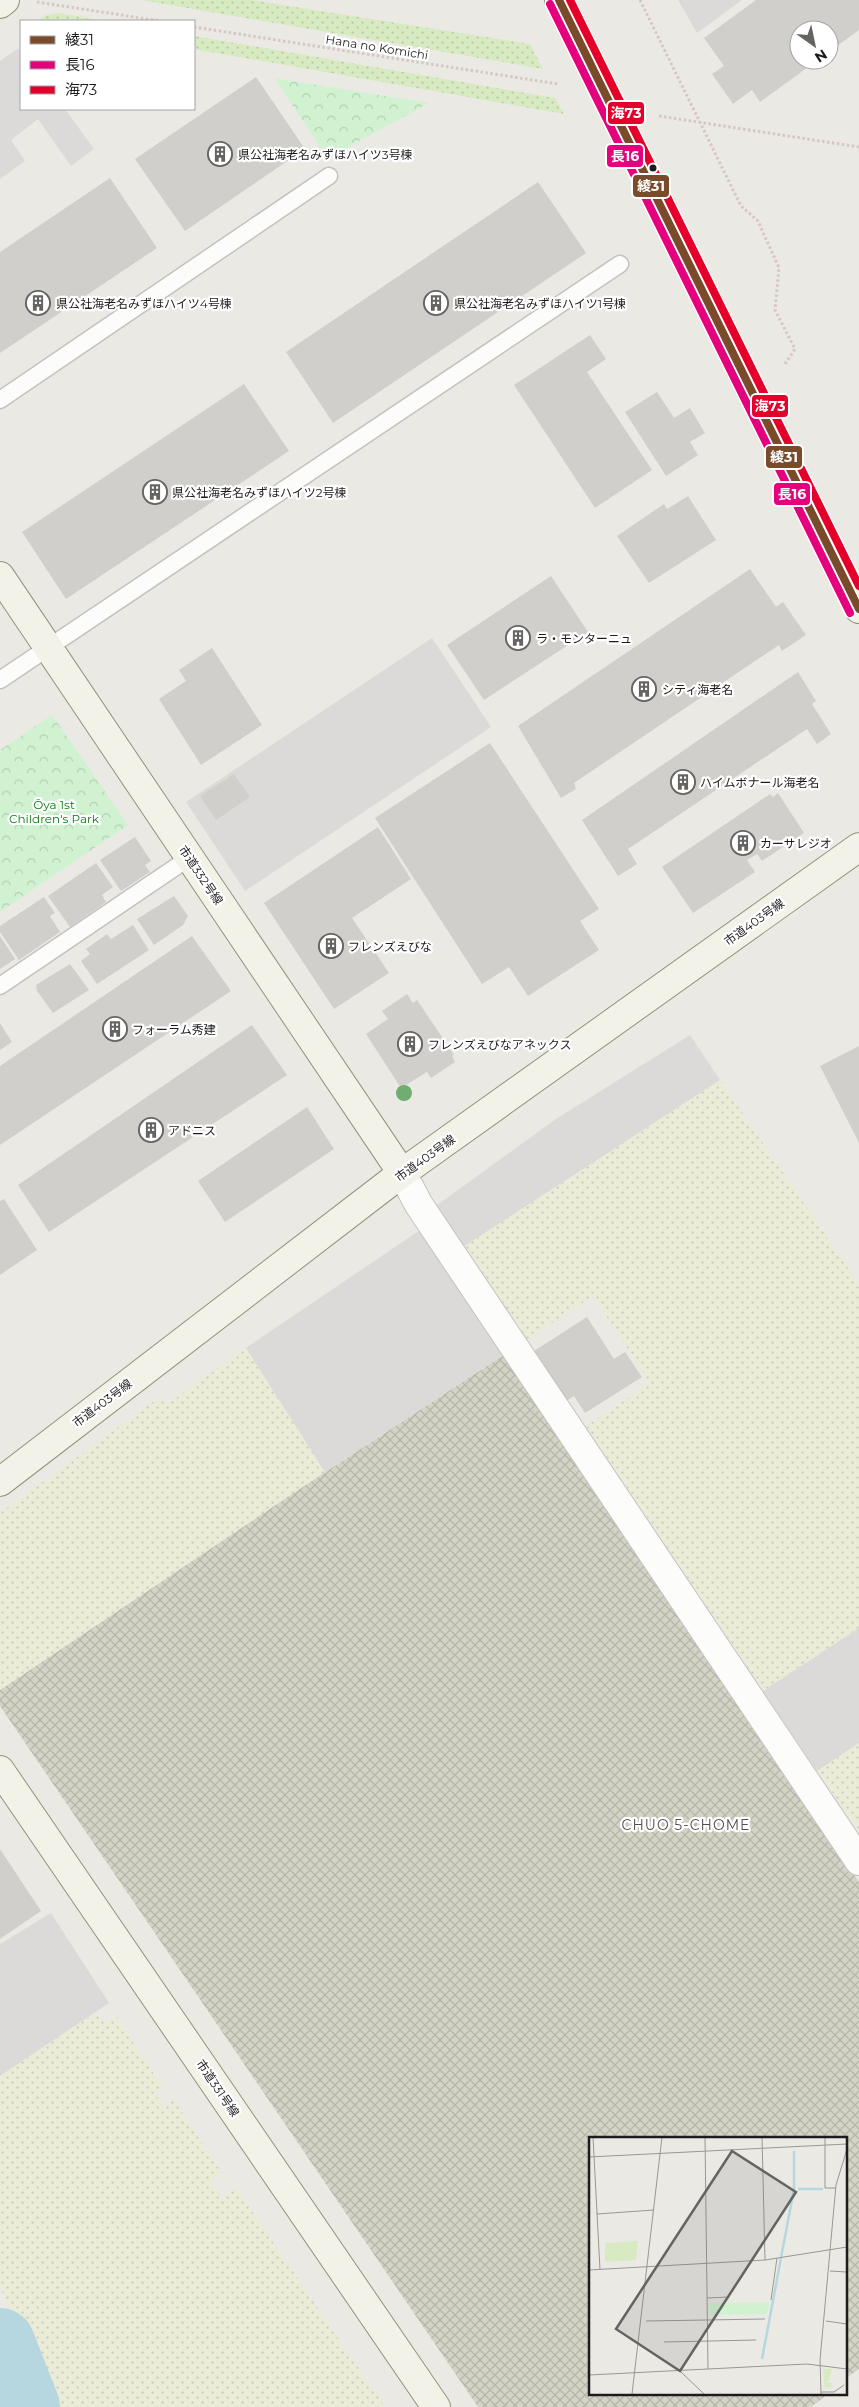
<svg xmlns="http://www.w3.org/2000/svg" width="859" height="2407" viewBox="0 0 859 2407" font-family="Montserrat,'Noto Sans JP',sans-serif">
  <defs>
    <pattern id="construction-cross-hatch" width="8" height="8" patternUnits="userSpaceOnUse" patternTransform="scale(1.25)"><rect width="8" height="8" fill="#d4d4c6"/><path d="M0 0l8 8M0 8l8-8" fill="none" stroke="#b5b5aa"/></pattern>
    <pattern id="farmland-dots" width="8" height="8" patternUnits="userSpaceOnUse" patternTransform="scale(1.25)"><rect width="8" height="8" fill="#ebecd7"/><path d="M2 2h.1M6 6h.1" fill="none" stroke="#c9cab8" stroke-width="1.8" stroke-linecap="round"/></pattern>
    <pattern id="grass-dots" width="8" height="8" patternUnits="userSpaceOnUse" patternTransform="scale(1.25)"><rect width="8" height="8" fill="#d7eac1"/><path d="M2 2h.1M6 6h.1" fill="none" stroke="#b8c8a5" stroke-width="1.8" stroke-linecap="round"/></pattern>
    <pattern id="park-crowns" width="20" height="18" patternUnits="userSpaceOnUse" patternTransform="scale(1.25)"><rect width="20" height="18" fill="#d1f2d1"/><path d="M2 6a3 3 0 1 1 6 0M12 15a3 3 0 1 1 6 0" fill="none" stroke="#b3cfb3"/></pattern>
  </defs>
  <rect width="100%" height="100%" fill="#ebe9e4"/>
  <!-- construction -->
  <path fill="url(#construction-cross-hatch)" d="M505,1354L859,1882V2369L845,2379V2138H590V2393H829L811,2407H478L0,1706V1690L242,1527Z"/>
  <!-- farmland -->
  <path fill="url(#farmland-dots)" d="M720,1080L859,1284V1628L763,1691L586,1426L650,1383L593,1296L521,1343L460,1249Z
    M246,1348L325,1472L0,1690V1513L160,1397L166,1405Z
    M859,1743V1830L817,1771Z
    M95,2013L104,2023L116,2016L163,2088L155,2094L164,2107L174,2100L222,2173L210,2181L221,2197L237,2189L385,2407H48L0,2286V2076Z"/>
  <!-- grass -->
  <path fill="url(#grass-dots)" d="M141,0H251L530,44L543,69Z
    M58,13L105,21H37L46,15Z
    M194,36L555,98L564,114L194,49Z"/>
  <!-- park -->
  <path fill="url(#park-crowns)" d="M274,78L429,103L328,158Z
    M52,715L128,825L0,912V750Z"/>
  <!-- parking -->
  <path fill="#dbdad8" d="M678,0H742L697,33Z
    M17,49L21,51V109H65L94,149L71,166L38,119L11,140L25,161L0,179V61Z
    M432,638L491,727L245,891L186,802Z
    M690,1035L720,1080L460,1249L433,1208L556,1119Z
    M423,1228L505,1354L325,1472L246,1348Z
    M859,1628V1743L817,1771L763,1691Z
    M51,1913L109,2003L0,2076V1944Z"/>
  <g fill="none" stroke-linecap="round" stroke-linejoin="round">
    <!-- river -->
    <path stroke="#b6d7df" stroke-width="70" d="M0,2343L25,2407"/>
  </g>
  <!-- building -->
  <path fill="#d1cfcb" d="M756,0H859V30L829,52V30H799V60H818L760,102L752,90L733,104L712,74L724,66L704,38Z
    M256,77L305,149L185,231L135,159Z
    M110,178L157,248L0,353V252Z
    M538,182L586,253L333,423L286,352Z
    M590,335L606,359L587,372L652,470L595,508L514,385Z
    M244,384L289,451L66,599L22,532Z
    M657,392L674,418L690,408L705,433L690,442L698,455L666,476L625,412Z
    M688,496L716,540L649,583L617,536L664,504L667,509Z
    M750,569L776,607L783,602L806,635L782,651L779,645L574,783L576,789L561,798L518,726Z
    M551,576L588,632L484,700L447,645Z
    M212,648L262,725L201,765L159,699L186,681L179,670Z
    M798,672L816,701L812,704L831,734L817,744L807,729L628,849L637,864L618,876L582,820Z
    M490,743L599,909L580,921L599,950L528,996L509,967L482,984L375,818Z
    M234,774L250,797L216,820L200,796Z
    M778,793L804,833L762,861L757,854L747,860L755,872L693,913L662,867L770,794L773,797Z
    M378,827L411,879L352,918L389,973L334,1009L264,903Z
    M135,837L151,861L145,865L150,872L121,891L100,860Z
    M96,863L113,887L102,895L106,902L70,927L48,896Z
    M174,896L188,916L183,925L154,945L137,919Z
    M44,897L55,913L50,916L60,932L19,960L0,932V926Z
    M133,925L149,950L97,984L81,961L90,954L86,949L107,934L111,939Z
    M0,936L15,959L0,969Z
    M192,936L231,991L0,1145V1066Z
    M70,964L89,990L53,1013L37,991L36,985Z
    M407,994L413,1003L417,1000L454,1055L452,1056L455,1062L431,1078L427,1072L401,1088L366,1034L388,1019L382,1011Z
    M0,1023L12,1042L0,1050Z
    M252,1025L287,1075L49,1232L18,1185Z
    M859,1046V1143L820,1066Z
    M307,1107L334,1149L225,1222L198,1181Z
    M4,1199L37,1250L0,1275V1201Z
    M587,1317L614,1359L625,1352L642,1377L585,1413L574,1396L563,1403L531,1353Z
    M0,1849L41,1911L0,1939Z"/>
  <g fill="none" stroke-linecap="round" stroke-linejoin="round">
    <defs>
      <path id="lane" d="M0,400L329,176
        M0,680L620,264
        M0,986L189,858"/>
      <path id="street" d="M402,1173L419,1205L859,1861"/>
      <path id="secondary" d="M559,0L859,609
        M0,4L5,0
        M0,576L402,1173
        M0,1482L402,1173L859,847
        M0,1770L436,2407"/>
    </defs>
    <!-- lane casing -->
    <use href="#lane" stroke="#c3c2c0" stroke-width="19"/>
    <!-- street casing -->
    <use href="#street" stroke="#c3c2c0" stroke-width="30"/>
    <!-- secondary casing -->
    <use href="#secondary" stroke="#92947c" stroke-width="30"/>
    <!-- path -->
    <path stroke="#d6c7c4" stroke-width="3" stroke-dasharray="2.5 2.5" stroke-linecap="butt" d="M640,0L741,206L758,221L779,268L775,310L795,349L785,364
      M37,2L160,21
      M194,27L558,84
      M659,116L859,147"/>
    <!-- lane -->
    <use href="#lane" stroke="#fcfcfb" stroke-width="16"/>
    <!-- street -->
    <use href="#street" stroke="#fcfcfb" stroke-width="28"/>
    <!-- secondary -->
    <use href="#secondary" stroke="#f2f2e9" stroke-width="28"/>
    <defs>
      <path id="bus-1" d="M559,0L859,609"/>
      <path id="bus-2" d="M550,4L850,613"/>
      <path id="bus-3" d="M570,0L859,586"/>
    </defs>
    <!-- bus-1 casing -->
    <use href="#bus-1" stroke="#fff" stroke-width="11"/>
    <!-- bus-2 casing -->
    <use href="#bus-2" stroke="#fff" stroke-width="11"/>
    <!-- bus-3 casing -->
    <use href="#bus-3" stroke="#fff" stroke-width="11"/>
    <!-- bus-1 -->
    <use href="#bus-1" stroke="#7a4b2a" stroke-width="8"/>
    <!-- bus-2 -->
    <use href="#bus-2" stroke="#e5007d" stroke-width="8"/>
    <!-- bus-3 -->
    <use href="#bus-3" stroke="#e4002b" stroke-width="8"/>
  </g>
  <!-- trees -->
  <circle fill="#6fad71" cx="404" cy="1093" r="8"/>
  <!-- icons -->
  <defs>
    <symbol id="building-ring" viewBox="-11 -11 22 22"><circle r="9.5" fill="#fff" stroke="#646462" stroke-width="1.5"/><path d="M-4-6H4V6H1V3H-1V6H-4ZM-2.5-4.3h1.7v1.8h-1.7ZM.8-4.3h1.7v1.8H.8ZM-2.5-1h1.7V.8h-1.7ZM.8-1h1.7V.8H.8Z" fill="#646462"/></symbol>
  </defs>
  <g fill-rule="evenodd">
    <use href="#building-ring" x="206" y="140" width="28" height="28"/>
    <use href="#building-ring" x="24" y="289" width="28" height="28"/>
    <use href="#building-ring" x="422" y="289" width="28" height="28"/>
    <use href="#building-ring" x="141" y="478" width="28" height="28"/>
    <use href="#building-ring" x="504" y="624" width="28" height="28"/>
    <use href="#building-ring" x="630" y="675" width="28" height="28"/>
    <use href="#building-ring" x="669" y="768" width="28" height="28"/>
    <use href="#building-ring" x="729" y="829" width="28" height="28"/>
    <use href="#building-ring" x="317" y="932" width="28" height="28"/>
    <use href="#building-ring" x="101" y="1015" width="28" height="28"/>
    <use href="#building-ring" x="396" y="1030" width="28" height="28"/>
    <use href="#building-ring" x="137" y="1116" width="28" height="28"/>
  </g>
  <!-- markers -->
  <circle fill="#1c1c1c" stroke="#fff" stroke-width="2" cx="653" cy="168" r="4.5"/>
  <g text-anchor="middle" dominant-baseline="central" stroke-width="4.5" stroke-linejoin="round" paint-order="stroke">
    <!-- street labels -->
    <g font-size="12" fill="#1c1c1c" stroke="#fff">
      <text transform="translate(377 47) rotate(9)">Hana no Komichi</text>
      <text transform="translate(201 875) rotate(56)">市道332号線</text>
      <text transform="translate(754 922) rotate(-36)">市道403号線</text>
      <text transform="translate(425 1158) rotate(-36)">市道403号線</text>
      <text transform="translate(102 1403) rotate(-37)">市道403号線</text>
      <text transform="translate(218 2088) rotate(56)">市道331号線</text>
    </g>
    <!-- poi labels -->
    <g font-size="12" fill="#1c1c1c" stroke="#fff" text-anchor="start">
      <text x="238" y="154">県公社海老名みずほハイツ3号棟</text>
      <text x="56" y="303">県公社海老名みずほハイツ4号棟</text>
      <text x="454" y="303">県公社海老名みずほハイツ1号棟</text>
      <text x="172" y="492">県公社海老名みずほハイツ2号棟</text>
      <text x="536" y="638">ラ・モンターニュ</text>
      <text x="662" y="689">シティ海老名</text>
      <text x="700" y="782">ハイムボナール海老名</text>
      <text x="760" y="843">カーサレジオ</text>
      <text x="348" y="946">フレンズえびな</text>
      <text x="132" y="1029">フォーラム秀建</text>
      <text x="428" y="1044">フレンズえびなアネックス</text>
      <text x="168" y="1130">アドニス</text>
    </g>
    <!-- park labels -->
    <g font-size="12" fill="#097c13" stroke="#fff">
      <text x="54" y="804">Ōya 1st<tspan x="54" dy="14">Children's Park</tspan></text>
    </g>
    <!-- neighbourhood labels -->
    <g font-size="14" letter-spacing="1" fill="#4f4f4f" stroke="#fff">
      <text x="686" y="1825">CHUO 5-CHOME</text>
    </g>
  </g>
  <!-- overview -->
  <g transform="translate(589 2137)">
    <rect width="258" height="258" fill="#ebe9e4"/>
    <path d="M49,104L47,123L16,125V106Z" fill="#d7eac1"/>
    <path d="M180,165L179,177L121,178V166Z" fill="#d1f2d1"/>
    <path d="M234,232H243L239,246H243L242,251L236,250V253Z" fill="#d7eac1"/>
    <path fill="none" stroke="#b6d7df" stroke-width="2.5" d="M209,52H234M173,222L205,52V14"/>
    <path fill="none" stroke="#989794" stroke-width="1" d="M4,0L11,133M116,0L119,232M173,0L176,123M236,0V51H247M0,20L258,7M8,77L65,73M0,133L176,123L258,110M241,134L258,135M118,161L140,160M182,163L188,121M57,184L176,182M237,184L258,187M75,205L167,203M90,233L115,257M0,238L218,227L258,232M232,255H245L255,248M43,257L73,0M232,257L231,223L247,48L258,12"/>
    <path fill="#646462" fill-opacity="0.15" stroke="#646462" stroke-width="2.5" d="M143,14L207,55L91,234L27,192Z"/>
    <rect width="258" height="258" fill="none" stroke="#1c1c1c" stroke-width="2.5"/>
  </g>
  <g stroke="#fff" stroke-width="2">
    <rect x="607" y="101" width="38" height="24" rx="5" fill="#e4002b"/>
    <rect x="606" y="144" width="38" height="24" rx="5" fill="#e5007d"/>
    <rect x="632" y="174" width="38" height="24" rx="5" fill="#7a4b2a"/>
    <rect x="751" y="394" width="38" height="24" rx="5" fill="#e4002b"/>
    <rect x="765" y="445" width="38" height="24" rx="5" fill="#7a4b2a"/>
    <rect x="773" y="482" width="38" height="24" rx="5" fill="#e5007d"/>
  </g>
  <g font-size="14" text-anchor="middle" font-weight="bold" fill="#fff">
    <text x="626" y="118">海73</text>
    <text x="625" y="161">長16</text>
    <text x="651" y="191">綾31</text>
    <text x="770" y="411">海73</text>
    <text x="784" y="462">綾31</text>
    <text x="792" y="499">長16</text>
  </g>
  <!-- legend -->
  <rect x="20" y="20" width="175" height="90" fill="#ffffff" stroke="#a4a4a4"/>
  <rect x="30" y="36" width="25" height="8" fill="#7a4b2a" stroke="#a4a4a4"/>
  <text x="65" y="45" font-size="15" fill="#1c1c1c">綾31</text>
  <rect x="30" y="61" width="25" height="8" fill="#e5007d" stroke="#a4a4a4"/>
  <text x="65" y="70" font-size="15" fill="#1c1c1c">長16</text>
  <rect x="30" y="86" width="25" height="8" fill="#e4002b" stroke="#a4a4a4"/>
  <text x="65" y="95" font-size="15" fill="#1c1c1c">海73</text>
  <!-- north arrow -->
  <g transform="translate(814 45) rotate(147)"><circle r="24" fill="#ffffff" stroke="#a4a4a4"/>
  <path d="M0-4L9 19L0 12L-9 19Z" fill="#646462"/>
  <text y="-8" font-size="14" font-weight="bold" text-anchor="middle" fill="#1c1c1c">N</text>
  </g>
</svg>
